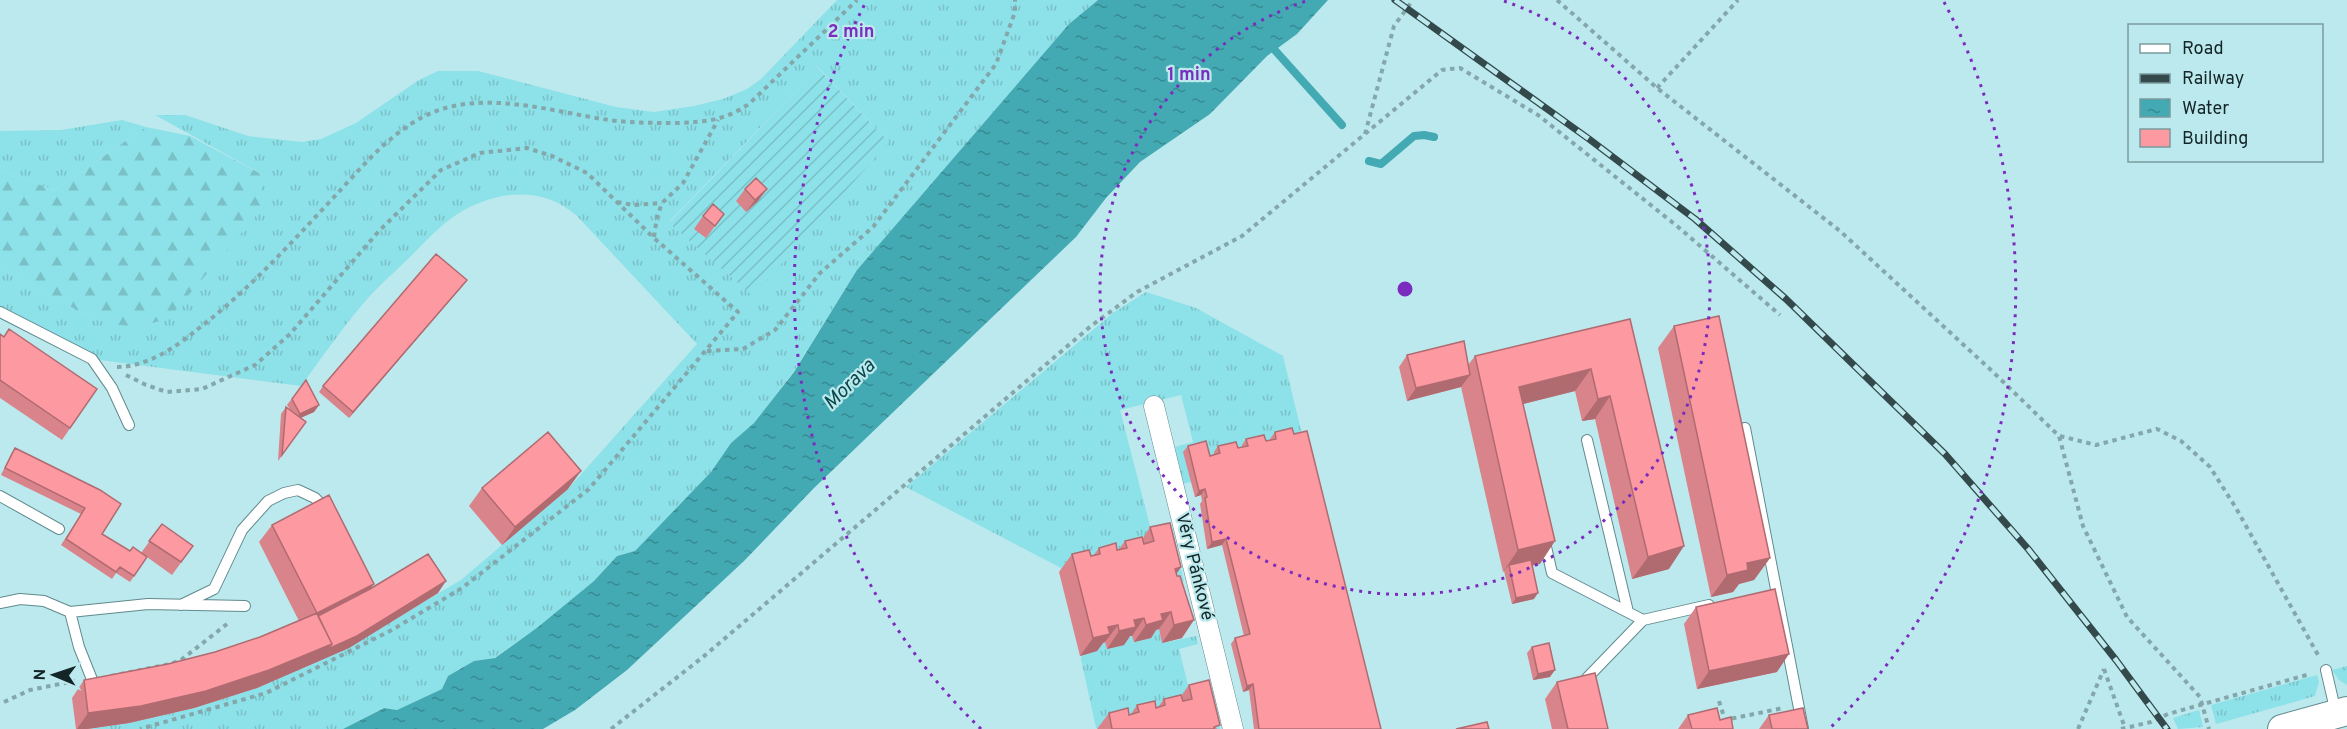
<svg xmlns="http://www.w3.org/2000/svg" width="2347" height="729" viewBox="0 0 2347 729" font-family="Overpass,sans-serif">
  <defs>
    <pattern id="grass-tufts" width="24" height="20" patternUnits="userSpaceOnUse" patternTransform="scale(1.5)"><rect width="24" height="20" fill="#8de1e8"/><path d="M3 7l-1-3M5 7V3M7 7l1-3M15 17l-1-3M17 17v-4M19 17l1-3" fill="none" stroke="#79c1c7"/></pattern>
    <pattern id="forest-firs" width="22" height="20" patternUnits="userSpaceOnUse" patternTransform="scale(1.5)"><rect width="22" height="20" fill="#8de1e8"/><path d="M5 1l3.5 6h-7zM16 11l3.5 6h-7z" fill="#79c1c7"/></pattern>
    <pattern id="garden-furrows" width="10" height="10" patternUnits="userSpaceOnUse" patternTransform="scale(1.5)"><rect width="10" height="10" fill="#8de1e8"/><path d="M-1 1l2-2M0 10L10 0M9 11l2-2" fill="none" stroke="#79c1c7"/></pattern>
    <pattern id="water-ripples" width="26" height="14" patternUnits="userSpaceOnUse" patternTransform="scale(1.5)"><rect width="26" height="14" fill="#43aab3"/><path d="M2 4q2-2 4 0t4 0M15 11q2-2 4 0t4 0" fill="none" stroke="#378a92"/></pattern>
  </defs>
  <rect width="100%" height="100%" fill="#bce9ed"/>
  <!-- grass -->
  <path fill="url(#grass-tufts)" fill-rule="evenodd" d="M837,0H1098L1069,24L857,270L794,371L754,423L731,443L711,472L635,551L617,556L594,581L538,627L494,658L474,661L448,676L442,689L397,710L383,708L343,729H87L129,723L194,708L257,688L350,645L461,580L568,489L697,344L577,216C544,187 504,190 466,209C446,219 429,238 414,253C396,271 377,287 362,305C340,331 321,359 301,386L92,359L0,312V268L95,320L263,175L155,115H185L248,136L302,142L321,139L356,123L419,80L438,71H478L616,107L654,112L694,106L723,99L747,89L761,79ZM814,63L889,142L669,222L818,68Z
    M122,120L146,127L55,190L0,171V131L61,130Z
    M1146,292L1196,308L1283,356L1302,434L1272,445L1215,459L1191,482L1183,484L1175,447L1193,442L1181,395L1120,410L1150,526L1169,522L1184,581L1169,585L1062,571L1061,568L906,487L1113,313Z
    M1159,629L1162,643L1196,636L1198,644L1179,649L1190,693L1210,688L1220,729L1096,728L1081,659L1082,655L1097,651L1096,644L1105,642L1107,649L1122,638L1132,636L1134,642L1150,638L1149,631Z
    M2347,666V685L2339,680L2332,670Z
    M2317,675L2319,682L2315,696L2216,724L2211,705Z
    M2199,710L2203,727L2178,729L2173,718Z"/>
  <!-- forest -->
  <path fill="url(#forest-firs)" d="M146,127L190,136L263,175L260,211L169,318L136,328L95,320L0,268V171L55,190Z"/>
  <!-- garden -->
  <path fill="url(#garden-furrows)" d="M818,68L889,142L753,296L669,223Z"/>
  <!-- water -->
  <path fill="url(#water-ripples)" d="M1098,0H1328L1297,34L1267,56L1210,114L1140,162L1106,198L1076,237L814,488L744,561L627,670L575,710L543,729H343L384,708L397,710L442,689L448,676L474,661L495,658L538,627L594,581L617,556L635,551L711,472L731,443L754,423L794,372L857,270L1069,24Z"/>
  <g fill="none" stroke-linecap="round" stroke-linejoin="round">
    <!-- stream -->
    <path stroke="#43aab3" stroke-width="8" d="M1271,46L1342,125
      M1369,161L1381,164L1414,136L1424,135L1434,137"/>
    <defs>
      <path id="lane" d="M0,312L92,359L112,388L129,425
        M1745,428L1803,729
        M1587,440L1628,612
        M0,496L59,529
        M1544,538L1552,573L1643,620
        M0,603L20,599L44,601L70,612L148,604L245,606
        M181,605L214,589L242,530L268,501L284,493L298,490L315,498L327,510
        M70,612L79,647L93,682
        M2326,670L2336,713
        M1587,678L1643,620L1709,605"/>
      <path id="street" d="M1154,406L1233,729"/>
      <path id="secondary" d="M2282,729L2347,711"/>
    </defs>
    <!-- lane casing -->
    <use href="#lane" stroke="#608a8e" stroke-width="12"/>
    <!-- street casing -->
    <use href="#street" stroke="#608a8e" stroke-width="21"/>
    <!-- secondary casing -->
    <use href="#secondary" stroke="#608a8e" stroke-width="30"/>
    <!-- path -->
    <path stroke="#84a7ab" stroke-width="4" stroke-dasharray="4.5 4.5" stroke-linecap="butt" d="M1557,0L1657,88L1840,231L1992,371L2059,436L2083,526L2127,617L2200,697L2209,729
      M1657,88L1738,0
      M1365,134L1394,26L1413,0
      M617,202L633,205L662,203
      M654,237L657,217L662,203L683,183L718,120
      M707,351L743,349L775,330L820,273L873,227L996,64L1015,12V0
      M117,367C147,367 176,347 198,329C249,290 291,243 335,196C359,170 383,141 414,122C472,85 547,111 609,120C632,123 654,123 677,123C706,122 727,120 750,103L857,0
      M126,375L146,385L167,392L202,389L255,365L290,334L379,231L441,170L480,153L527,148L552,156L587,173L654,238L738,312L589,489L462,588L392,630L266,693L140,729
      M2060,436L2096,445L2157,429L2181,441L2210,467L2236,508L2318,655
      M2104,669L2125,728
      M111,676L170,664L181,660L227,624
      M1719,701L1725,720L1783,708
      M4,702L30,690L75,681
      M611,729L703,657L1091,326L1137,292L1242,236L1442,70L1460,68L1538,115L1677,226L1780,315
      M2078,729L2104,669
      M2121,729L2151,722L2168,714L2310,674"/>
    <!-- lane -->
    <use href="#lane" stroke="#fff" stroke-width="10"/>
    <!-- street -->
    <use href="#street" stroke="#fff" stroke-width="20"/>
    <!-- secondary -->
    <use href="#secondary" stroke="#fff" stroke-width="28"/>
    <defs>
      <path id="rail" d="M1395,0L1589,139L1695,219L1786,299L1945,454L2029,550L2116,660L2167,729"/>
    </defs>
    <!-- rail casing -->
    <use href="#rail" stroke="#33494b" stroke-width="7"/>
    <!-- rail -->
    <use href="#rail" stroke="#bce9ed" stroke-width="4.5" stroke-dasharray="14" stroke-linecap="butt"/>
  </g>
  <!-- wall -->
  <path fill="#d9848a" d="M745,189L758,201L746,212L736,201Z
    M724,214L706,238L694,229L703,216Z
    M462,286L349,418L319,392L323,386Z
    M1630,319L1669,569L1632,579L1595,419L1582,421L1575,391L1523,404L1540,564L1532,565L1534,599L1512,604L1504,571L1503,572L1461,387L1407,401L1399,367L1407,355L1468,365L1475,356Z
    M1674,326L1770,558L1754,580L1739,584L1733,592L1711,597L1658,348Z
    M0,334L97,389L62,440L0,398Z
    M306,380L319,405L314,412L300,418L306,422L278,461L281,414L286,407L291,411L287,405Z
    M1275,432L1381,729H1254L1249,690L1243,692L1231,644L1235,638L1244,636L1222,545L1207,549L1200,504L1202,501L1201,495L1195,497L1183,452L1188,446L1210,456L1214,454V452L1218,446L1238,448L1242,447V445L1246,439L1266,441L1270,440V439Z
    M15,448L100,490L102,534L130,551L141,553L162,524L193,546L172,575L147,557L130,582L116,573L112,579L61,545L81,514L1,475L11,454Z
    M482,488L568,489L502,545L469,506Z
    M272,525L370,589L438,593L349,648L257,688L194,708L129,723L87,729H76L72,698L84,680L168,664L215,652L260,637L299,621L259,542Z
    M1150,527L1181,567L1176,574L1182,638L1162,643L1159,629L1156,630L1151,638L1134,642L1132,636H1130L1124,645L1107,649L1105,642L1103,643L1097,651L1080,656L1059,572L1072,554L1091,556H1093L1099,548L1119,549L1125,541L1143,538Z
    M1696,607L1777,672L1697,689L1684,624Z
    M1532,647L1550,677L1533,680L1527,653Z
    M1557,682L1608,729H1552L1545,699Z
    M1189,685L1217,729H1097L1109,713L1129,715L1131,714L1137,705L1158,707L1164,699L1181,696Z
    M1688,715L1720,720L1733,729H1678Z
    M1769,715L1808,729H1759Z"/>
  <!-- shaded-wall -->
  <path fill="#b06b71" d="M767,189L758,201L746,212L755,200Z
    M467,280L462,286L349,418L353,412Z
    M1591,369L1575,391L1503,409L1519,387Z
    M1470,375L1461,387L1407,401L1416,388Z
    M1610,396L1595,419L1582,421L1598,399Z
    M319,405L314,412L296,420L300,414Z
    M581,471L568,489L502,545L515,527Z
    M1205,489L1201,495L1195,497L1199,491Z
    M1226,539L1222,545L1207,549L1212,542Z
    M1555,541L1540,564L1510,570L1509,565L1504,571L1503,572L1518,550Z
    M1684,546L1669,569L1632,579L1648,557Z
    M1770,558L1754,580L1739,584L1733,592L1711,597L1727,575L1747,563Z
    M1181,567L1169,585L1175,569Z
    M446,581L438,593L349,648L257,688L194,708L129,723L87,729H77L88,713L332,644Z
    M374,584L362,601L316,625L317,613Z
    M1538,593L1534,599L1512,604L1516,598Z
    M1171,612L1159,629L1156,630L1151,638L1134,642L1146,625L1161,614Z
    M1144,618L1132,636H1130L1124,645L1107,649L1119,631L1134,620Z
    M1194,620L1182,638L1162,643L1174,625Z
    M1118,625L1105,642L1103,643L1097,651L1080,656L1093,638L1108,627Z
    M1789,654L1777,672L1697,689L1709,671Z
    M1555,670L1550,677L1533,680L1538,674Z
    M1253,684L1249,690L1243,692L1247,686Z"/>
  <!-- building -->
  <path fill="#fc99a1" stroke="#b06b71" stroke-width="1.5" d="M756,178L767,189L755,200L745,189Z
    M713,204L724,214L715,226L703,216Z
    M436,254L467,280L353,412L323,386Z
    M1719,316L1770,558L1747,563L1748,570L1727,575L1674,326Z
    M1630,319L1684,546L1648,557L1610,396L1598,399L1591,369L1519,387L1555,541L1518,550L1475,356Z
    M9,329L97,389L70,428L0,380V334L4,337Z
    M1464,341L1470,375L1416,388L1407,355Z
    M306,380L319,405L300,414L292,399Z
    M286,407L306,422L282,455Z
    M1292,428L1294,434L1307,431L1381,729H1259L1253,684L1247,686L1235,638L1250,634L1226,539L1212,542L1205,498L1207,497L1205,489L1199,491L1188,446L1206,441L1210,456L1220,453L1218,446L1236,442L1238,448L1248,446L1246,439L1264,435L1266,441L1276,439L1275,432Z
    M548,432L581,471L515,527L482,488Z
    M15,448L100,490L121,504L102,534L130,551L133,547L147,557L134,576L120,567L116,572L66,539L85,508L5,468Z
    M329,495L374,584L317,613L332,644L269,670L206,691L141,706L88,713L84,680L168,664L215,652L260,637L317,613L272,525Z
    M1170,523L1181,567L1175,569L1177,576H1180L1194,620L1174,625L1171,612L1161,614L1163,620L1146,625L1144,618L1134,620L1136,627L1119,631L1118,625L1108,627L1110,634L1093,638L1072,554L1089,550L1091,556L1100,554L1099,548L1116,543L1117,550L1127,548L1125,541L1142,537L1144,544L1154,541L1150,527Z
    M162,524L193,546L181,562L149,541Z
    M428,554L446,581L357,636L328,649L332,644L318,616L370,589Z
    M1531,560L1538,593L1516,598L1509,565Z
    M1775,589L1789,654L1709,671L1696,607Z
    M1549,643L1555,670L1538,674L1532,647Z
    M1595,673L1608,729H1568L1557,682Z
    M1209,680L1220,725L1214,727V729H1112L1109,713L1128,708L1129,715L1139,712L1137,705L1155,701L1156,708L1165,705L1164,699L1181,695L1183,701L1192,699L1189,685Z
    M1717,708L1720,720L1731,717L1733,729H1692L1688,715Z
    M1803,708L1808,729H1772L1769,715Z
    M1487,722L1489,729H1456Z"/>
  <!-- distance rings -->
  <g fill="none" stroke="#7b2cbf" stroke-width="3" stroke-dasharray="3 6">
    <path d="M1504 1A305 305 0 1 1 1306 1"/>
    <path d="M981 729A611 611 0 0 1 866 2M1944 2A611 611 0 0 1 1829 729"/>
  </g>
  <g text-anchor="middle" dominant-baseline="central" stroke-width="4.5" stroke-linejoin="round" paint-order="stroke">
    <!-- street labels -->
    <g font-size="18" fill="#142527" stroke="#bce9ed">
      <text transform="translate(1194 567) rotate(76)">Věry Pánkové</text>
    </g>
    <!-- water labels -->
    <g font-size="20" font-style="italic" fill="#09494d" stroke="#bce9ed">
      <text transform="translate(850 385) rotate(-44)">Morava</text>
    </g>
  </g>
  <circle cx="1405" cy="289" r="9" fill="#7b2cbf" stroke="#bce9ed" stroke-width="3"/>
  <g font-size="18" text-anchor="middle" font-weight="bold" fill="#7b2cbf" stroke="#bce9ed" stroke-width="4.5" stroke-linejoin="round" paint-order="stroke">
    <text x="851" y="37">2 min</text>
    <text x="1189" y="80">1 min</text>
  </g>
  <!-- legend -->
  <rect x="2128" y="24" width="195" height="138" fill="#bce9ed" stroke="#799b9e" stroke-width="1.5"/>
  <rect x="2140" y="44" width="30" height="9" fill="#ffffff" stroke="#799b9e" stroke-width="1.5"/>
  <text x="2182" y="54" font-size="18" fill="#142527">Road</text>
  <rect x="2140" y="74" width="30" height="9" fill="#33494b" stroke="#799b9e" stroke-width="1.5"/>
  <text x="2182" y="84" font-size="18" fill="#142527">Railway</text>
  <rect x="2140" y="99" width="30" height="18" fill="url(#water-ripples)" stroke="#799b9e" stroke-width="1.5"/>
  <text x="2182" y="114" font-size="18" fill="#142527">Water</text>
  <rect x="2140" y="129" width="30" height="18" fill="#fc99a1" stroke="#799b9e" stroke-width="1.5"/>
  <text x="2182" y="144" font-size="18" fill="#142527">Building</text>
  <!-- north arrow -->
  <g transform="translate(54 675) rotate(272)" stroke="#bce9ed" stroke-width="4.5" paint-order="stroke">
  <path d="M0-4.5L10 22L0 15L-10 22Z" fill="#142527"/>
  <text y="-9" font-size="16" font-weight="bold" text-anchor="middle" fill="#142527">N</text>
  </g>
</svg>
